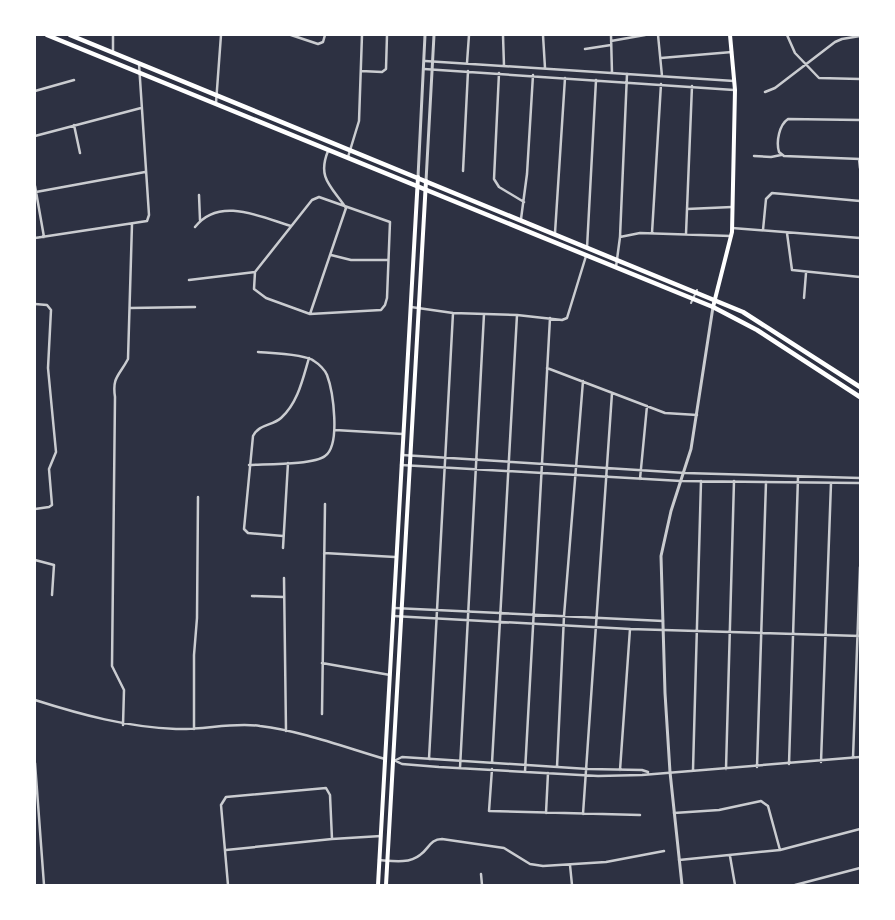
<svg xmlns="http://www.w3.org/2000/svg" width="895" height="920" viewBox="0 0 895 920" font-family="Arial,sans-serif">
  <rect width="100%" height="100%" fill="#2d3142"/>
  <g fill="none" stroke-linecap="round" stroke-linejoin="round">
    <!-- pedestrian -->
    <path stroke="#caccd0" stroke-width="2" d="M691,303L697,290"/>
    <!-- minor -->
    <path stroke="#caccd0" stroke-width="2.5" d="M113,35V53
      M291,35L318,44L323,42L325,35
      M503,35L504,66
      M543,35L545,68
      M611,35L612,73
      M658,35L662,76
      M787,35L795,53L819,78L860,79
      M611,41L645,35
      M585,49L611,45
      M661,58L732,52
      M425,61L734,81
      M467,63L469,35
      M424,69L734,90
      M361,71L382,72L386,69L387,35
      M499,73L494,179L499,187L524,202
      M35,91L74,80
      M765,92L775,88L835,42L842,39L860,36
      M216,103L221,35
      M860,120L788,119C779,125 776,142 779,152L784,156L860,159
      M74,125L80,153
      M35,136L141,108
      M754,156L771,157L781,155
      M348,157L359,121L362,35
      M859,159L860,168
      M463,171L468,71
      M35,186L44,237
      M36,192L145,172
      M199,195L200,220
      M319,197L390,222L387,298L385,305L381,310L310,314L266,298L254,289L255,272L312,200Z
      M687,209L732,207
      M521,219L527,174L533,75
      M195,227C219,196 261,217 291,226
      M732,228L860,238
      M763,230L766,199L772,193L860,201
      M555,233L565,78
      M652,233L661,84
      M787,233L792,270L860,277
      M686,234L692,86
      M620,237L640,233L731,236
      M35,238L147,221L149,215L139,64
      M587,248L596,80
      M331,255L351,260H387
      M616,267L620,237L627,74
      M189,280L255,272
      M804,298L806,273
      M35,304L47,305L51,310L48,368L56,452L49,469L52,505L49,507L35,509
      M411,307L453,313L517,315L562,320L567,318L586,256
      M130,308L195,307
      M310,314L346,208C331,186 317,178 328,151
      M547,368L665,413L697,415
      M335,430L403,434
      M402,455L685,473L860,478
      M249,465C265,464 314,465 325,456C341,445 333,391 327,375C325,370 319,364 314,361C306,354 270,353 258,352
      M401,465L681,481L860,483
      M640,479L647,406
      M283,536L248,533L244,529L253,436C259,424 272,426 281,418C298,403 303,378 309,358
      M283,548L288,463
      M324,553L395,557
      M35,560L54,565L52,595
      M284,578L286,731
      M252,596L284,597
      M394,608L663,621
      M393,616L630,629L860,636
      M322,663L390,675
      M35,700C82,715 127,727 176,729C204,730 233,722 260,726C302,731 344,747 385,759
      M322,714L325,504
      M123,725L124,690L112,666L115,397C112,377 119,376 128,359L132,224
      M194,729V655L197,618L198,497
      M853,758L860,567
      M429,759L453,313
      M394,760L402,764L439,767L598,776L642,775L860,757
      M396,760L402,757L588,769L642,770L648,772
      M821,762L831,483
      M35,763L44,885
      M492,763L517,315
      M789,764L798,477
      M557,767L564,616L583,381
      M757,767L766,482
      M460,768L484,314
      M492,769L489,811L640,815
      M726,769L734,481
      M620,770L630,629
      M693,770L701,481
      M525,772L550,318
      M546,813L548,773
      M674,813L719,810L761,801L768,806L780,850
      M583,814L612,393
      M226,850L332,839L381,836
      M730,856L735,885
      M379,860C392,861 409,864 420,855C429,849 430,839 442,839L504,848L530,864L543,866L606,862L664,851
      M679,860L780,850L860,829
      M570,865L572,885
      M481,874L482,885
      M228,885L221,805L226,797L326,788L330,795L332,839
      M795,885L860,868"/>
    <!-- tertiary -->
    <path stroke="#caccd0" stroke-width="3" d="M418,177L425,35
      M426,181L434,35
      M682,885L670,772L665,693L661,556L671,511L691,449L713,307"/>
    <!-- secondary -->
    <path stroke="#fff" stroke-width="4" d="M713,307L732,232L735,90L730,35
      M378,885L418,177
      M386,885L426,181"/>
    <!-- trunk -->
    <path stroke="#fff" stroke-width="4.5" d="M47,35L713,307L757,330L860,397
      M70,35L743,312L860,387"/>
  </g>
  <!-- border -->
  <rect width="895" height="920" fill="none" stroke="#ffffff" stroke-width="72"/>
</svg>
